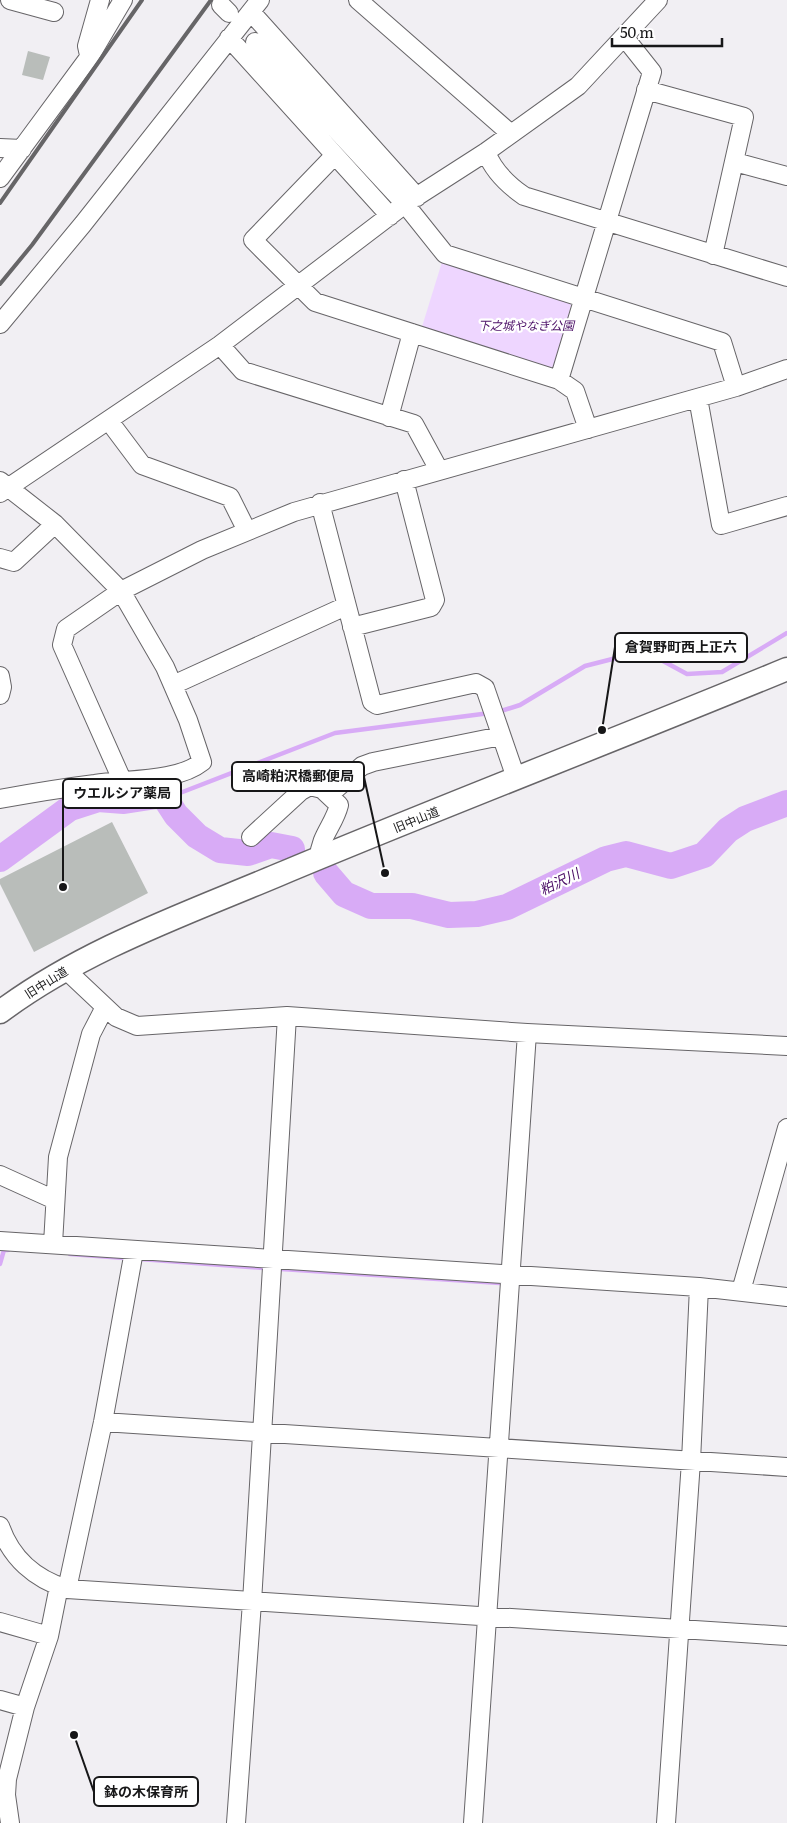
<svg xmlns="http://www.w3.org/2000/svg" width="787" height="1823" viewBox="0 0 787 1823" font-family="Literata,'Noto Sans JP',serif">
  <rect width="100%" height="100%" fill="#f1eff3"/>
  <!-- green -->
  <path fill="#eed6ff" d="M442,262L568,298L571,305L555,366L547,369L421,330Z"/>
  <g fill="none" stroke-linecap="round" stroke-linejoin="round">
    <!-- stream -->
    <path stroke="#d8abf6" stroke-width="4.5" d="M498,712L520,705L585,666L632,654H650L687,674L722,672L787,633
      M167,798L335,733L490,713
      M70,1254L124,1258
      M140,1259L263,1268
      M0,1264L4,1250H8
      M281,1269L500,1283"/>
    <!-- river -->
    <path stroke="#d8abf6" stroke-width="26" d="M0,859L70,808L98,799L124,801L163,795L176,815L197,836L220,850L248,853L271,845L292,849
      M326,873L344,894L371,906H412L449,915L477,914L507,907L606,859L626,854L671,866L704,855L728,830L745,819L787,803"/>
  </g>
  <!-- building -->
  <path fill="#b9bdba" d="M28,51L50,57L43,80L22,75Z
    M112,822L148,893L34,952L0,884V879Z"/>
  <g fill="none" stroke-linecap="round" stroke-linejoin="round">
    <defs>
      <path id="minor" d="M10,0L54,12
        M358,0L511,134
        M221,5L229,13
        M251,12L417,197
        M229,38L390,216
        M255,42L405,204L445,254L722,342L736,387
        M89,55L87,46L100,0
        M646,90L744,117L713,255
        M0,148L22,149
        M486,152C493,170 508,185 524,196L787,277
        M334,156L253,240L315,302L559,380L575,391L588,429
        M735,162L787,176
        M0,178L90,56L123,0
        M0,324L83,224L260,0
        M220,345L243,371L414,424L439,470
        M559,380L652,72L625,38
        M698,398L721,525L787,506
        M389,417L412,333
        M109,421L142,465L230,497L247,531
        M0,493L220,345L405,204L486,152L578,86L658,0
        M320,503L372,702L377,705L476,683L485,688L516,778
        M0,558L14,562L55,524
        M352,627L431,607L435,600L404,480
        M0,676L2,687L0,695
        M173,685L346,606
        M122,780L62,645L66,629L121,591L202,550L294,512L736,387L787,369
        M329,795L362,766L373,762L501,736
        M0,799C32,793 63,788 95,784C127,779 177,782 202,762L188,720L165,667L121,591L55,524L0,481
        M251,837L301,791L310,786L322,789L339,805C334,825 320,836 319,858
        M65,969L116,1017L137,1026L287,1016L527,1033L787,1046
        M0,1175L55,1200
        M0,1241L699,1287L787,1297
        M53,1244L58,1157L91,1034L105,1007
        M741,1291L787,1128
        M103,1422L787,1467
        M0,1526C11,1558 35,1579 67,1589L787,1636
        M67,1589L103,1422L134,1251
        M0,1622L49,1636
        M0,1700L25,1707
        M10,1823L6,1795L7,1779L25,1707L49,1636L59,1586
        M236,1823L252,1602L287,1016
        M473,1823L527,1033
        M666,1823L691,1461L699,1287"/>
      <path id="major" d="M0,1012C83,950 183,915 278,875C447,804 618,739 787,669"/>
    </defs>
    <!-- minor casing -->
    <use href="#minor" stroke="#676568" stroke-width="20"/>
    <!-- major casing -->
    <use href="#major" stroke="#676568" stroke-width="25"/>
    <!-- minor -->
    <use href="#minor" stroke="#fff" stroke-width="18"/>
    <!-- major -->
    <use href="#major" stroke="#fff" stroke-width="22"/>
    <!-- rail -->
    <path stroke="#666567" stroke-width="4" d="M0,203L142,0
      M0,284L32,245L211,0"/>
  </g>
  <g text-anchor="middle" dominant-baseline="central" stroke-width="4.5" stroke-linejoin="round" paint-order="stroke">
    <!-- park labels -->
    <g font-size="12" font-style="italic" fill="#4a0e66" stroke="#fff">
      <text x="526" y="325">下之城やなぎ公園</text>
    </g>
    <!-- street labels -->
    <g font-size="12" fill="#171718" stroke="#fff">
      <text transform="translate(416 819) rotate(-22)">旧中山道</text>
      <text transform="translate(46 982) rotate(-32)">旧中山道</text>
    </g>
    <!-- water labels -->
    <g font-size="14" font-style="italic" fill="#490c65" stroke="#fff">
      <text transform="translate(559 881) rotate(-26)">粕沢川</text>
    </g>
  </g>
  <!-- callouts -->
  <path fill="none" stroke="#171718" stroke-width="2" d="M602 730L615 647M385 873L364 777M63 887L63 793M74 1735L94 1792"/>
  <g fill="#171718" stroke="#fff" stroke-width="2">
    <circle cx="602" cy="730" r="5"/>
    <circle cx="385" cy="873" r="5"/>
    <circle cx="63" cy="887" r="5"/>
    <circle cx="74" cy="1735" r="5"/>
  </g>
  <g fill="#fff" stroke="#171718" stroke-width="2">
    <rect x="615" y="633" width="132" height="29" rx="5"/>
    <rect x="232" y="762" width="132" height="29" rx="5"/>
    <rect x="63" y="779" width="118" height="29" rx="5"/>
    <rect x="94" y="1777" width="104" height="29" rx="5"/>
  </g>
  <g font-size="14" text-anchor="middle" font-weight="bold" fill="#171718">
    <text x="681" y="652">倉賀野町西上正六</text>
    <text x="298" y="781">高崎粕沢橋郵便局</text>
    <text x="122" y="798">ウエルシア薬局</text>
    <text x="146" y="1797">鉢の木保育所</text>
  </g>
  <!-- scale -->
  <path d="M612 38v8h110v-8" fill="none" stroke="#171718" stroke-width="2.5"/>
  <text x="620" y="38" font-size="15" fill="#171718" stroke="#ffffff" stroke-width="4" paint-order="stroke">50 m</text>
</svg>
